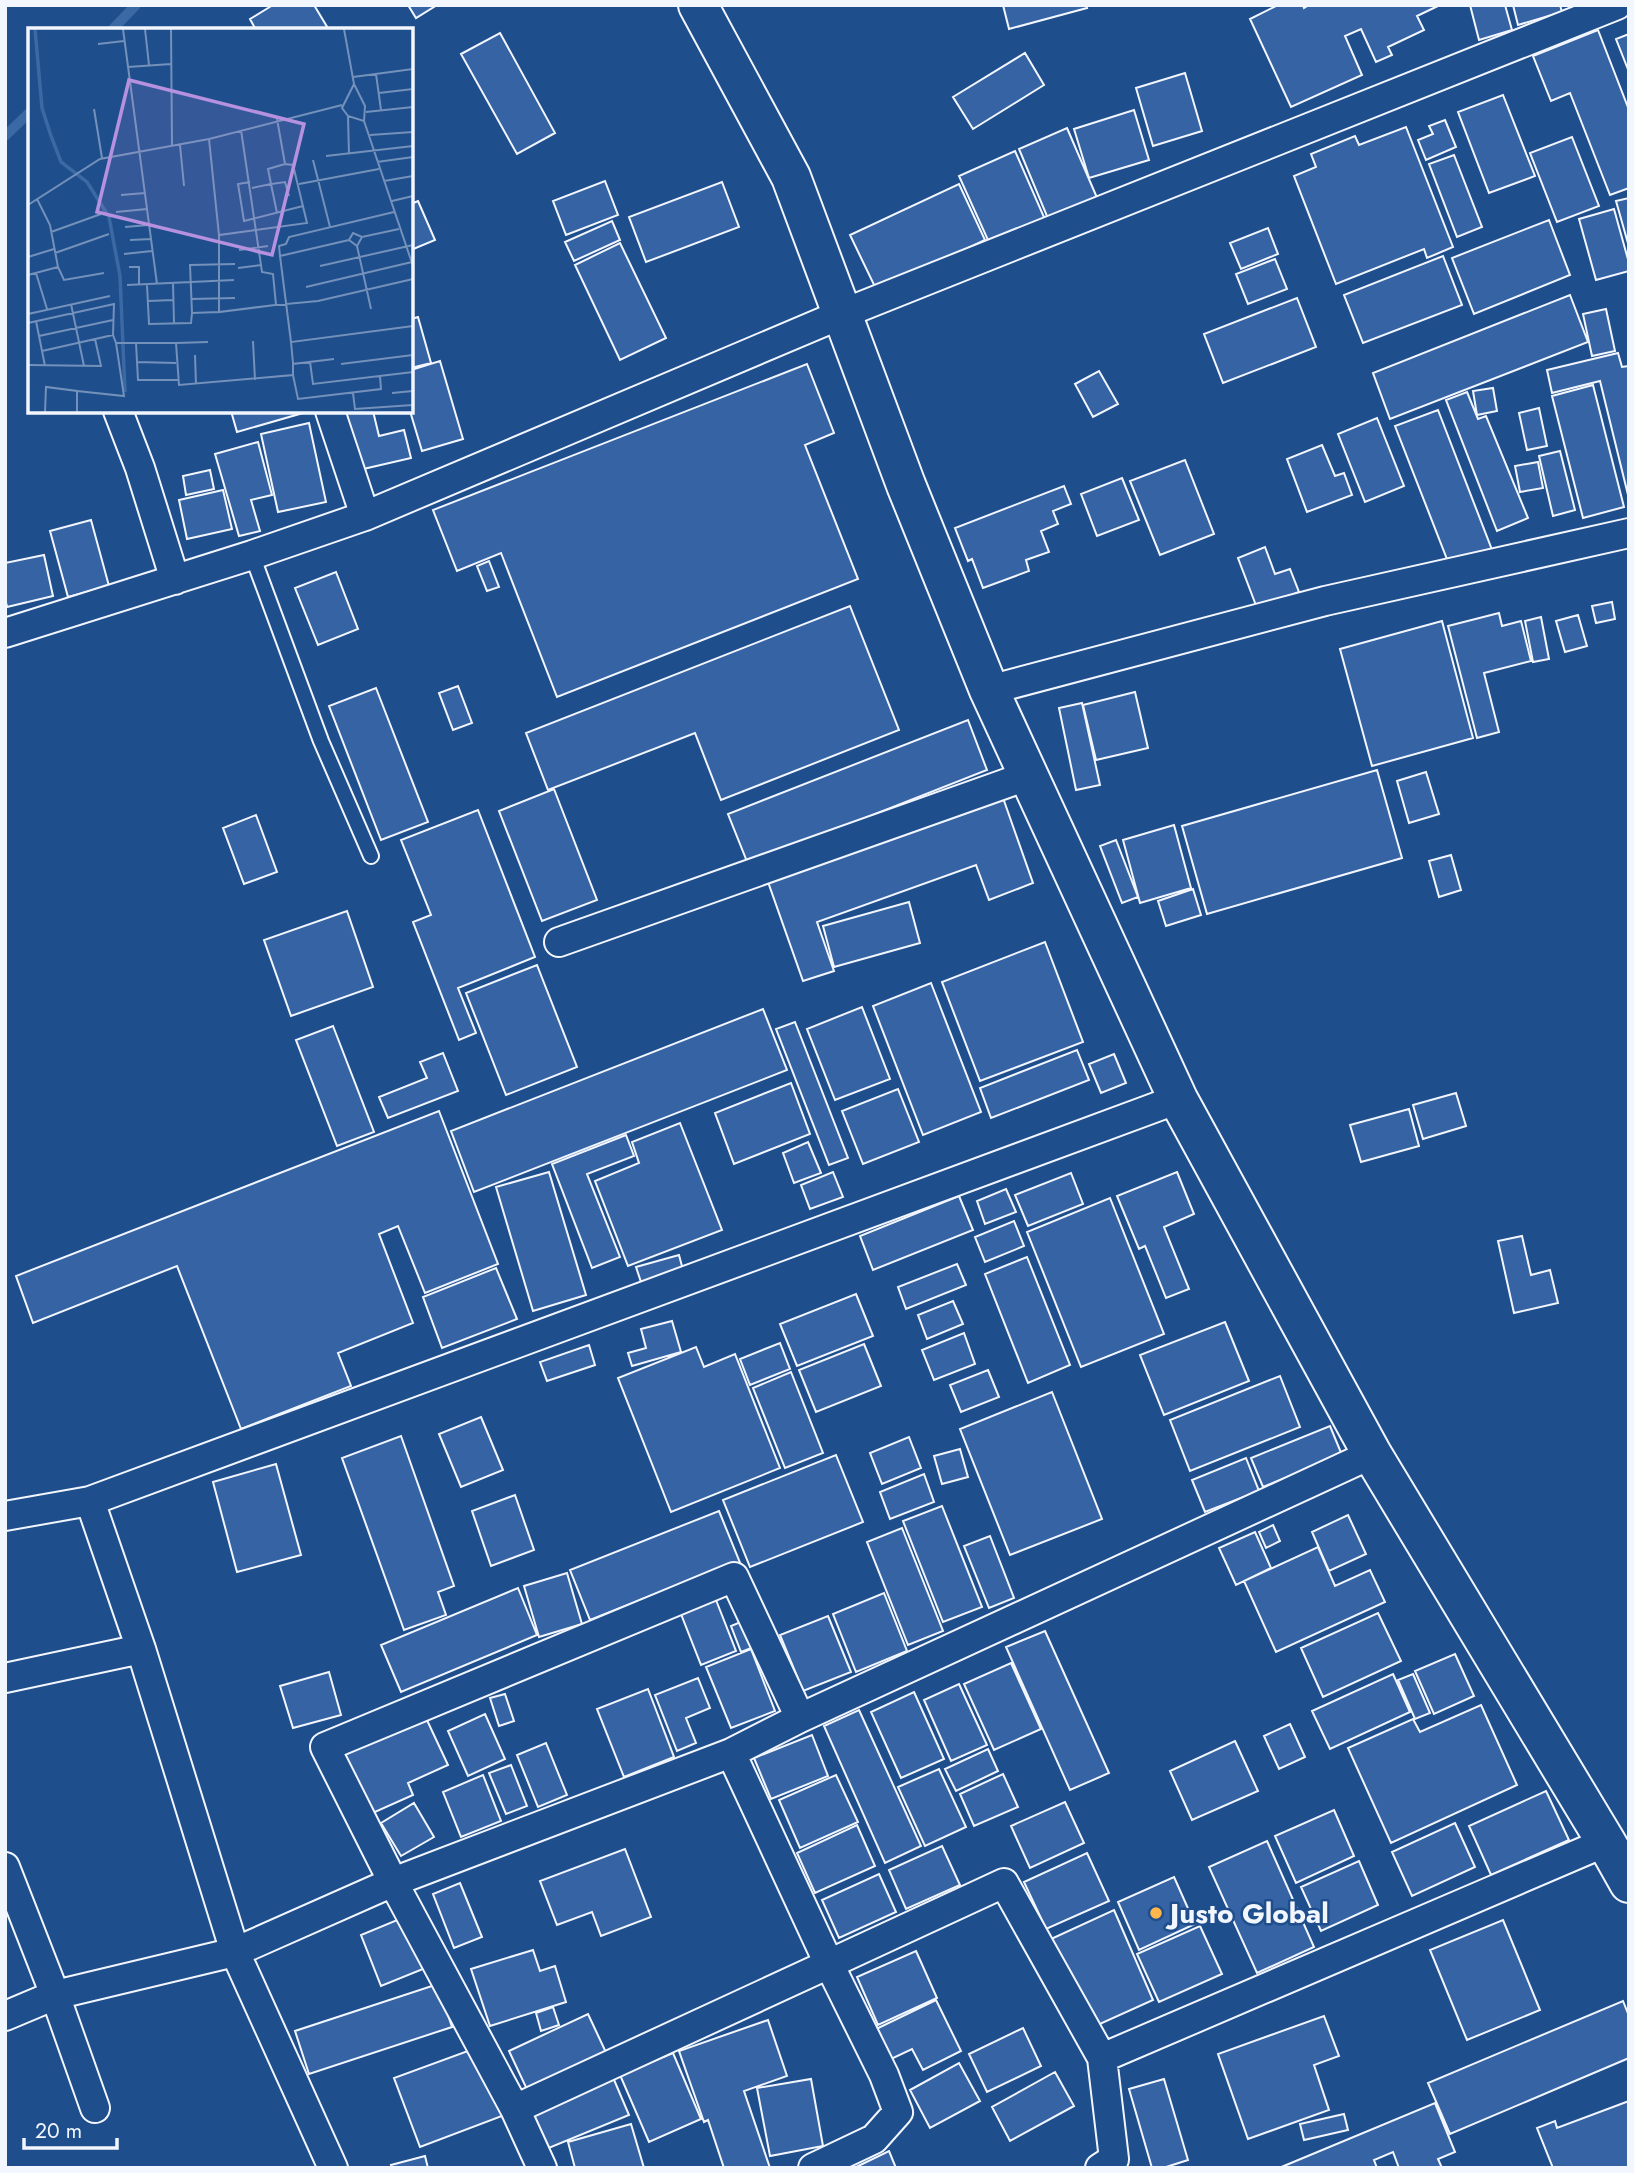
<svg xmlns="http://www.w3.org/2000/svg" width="1634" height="2173" viewBox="0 0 1634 2173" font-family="Jost,sans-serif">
  <rect width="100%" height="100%" fill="#1f4e8c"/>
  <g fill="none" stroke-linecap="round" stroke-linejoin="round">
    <!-- stream -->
    <path stroke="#3b69a3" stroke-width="10" d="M112,30L136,5
      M5,136L30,112"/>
  </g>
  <!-- building -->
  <path fill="#3563a3" stroke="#f2f6ff" stroke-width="2" d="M273,5H314L329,30H256L250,19Z
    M408,5H437L416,18Z
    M1003,5H1086L1087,8L1009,29Z
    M1278,5H1303L1304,8L1309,5H1440L1417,16L1424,30L1388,47L1392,55L1376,62L1361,29L1345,36L1362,75L1291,107L1250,19Z
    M1470,5H1505L1512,30L1479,40Z
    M1513,5H1560L1562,12L1518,25Z
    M1598,30L1629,110V188L1610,195L1570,93L1551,101L1533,56Z
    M500,33L555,133L517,154L461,54Z
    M1629,34V72L1616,39Z
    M1025,53L1044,85L973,129L953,97Z
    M1185,73L1202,131L1153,146L1136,88Z
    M1503,95L1535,176L1489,193L1458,112Z
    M1134,110L1149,160L1089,178L1074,129Z
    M1445,120L1456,147L1426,160L1418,140L1433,134L1429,126Z
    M1406,127L1453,247L1427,258L1424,249L1336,284L1294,176L1316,167L1311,154L1355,136L1359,145Z
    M1067,128L1098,200L1049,221L1019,149Z
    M1572,137L1599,206L1557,222L1530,153Z
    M1015,151L1047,224L992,249L959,176Z
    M1454,155L1482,227L1457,237L1429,164Z
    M605,181L618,215L566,235L553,201Z
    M722,182L739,227L646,262L629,217Z
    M959,184L985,240L877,291L850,235Z
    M1629,198V247L1616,201Z
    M418,201L435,240L411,250V204Z
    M1614,209L1629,263V271L1596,280L1579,219Z
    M1549,220L1570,275L1474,314L1452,258Z
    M612,221L620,240L574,261L565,242Z
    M1268,228L1278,254L1241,269L1230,243Z
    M620,243L666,338L620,360L575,265Z
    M1443,256L1462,305L1363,343L1344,295Z
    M1275,259L1287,289L1248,304L1236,274Z
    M1570,295L1588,342L1390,419L1373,373Z
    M1297,298L1316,347L1223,383L1204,334Z
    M1606,309L1615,351L1592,356L1583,314Z
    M418,317L431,363L411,368V319Z
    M1618,353L1622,367L1629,366V499L1600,381L1552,393L1547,370Z
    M440,361L463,439L422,451L410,411L411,370Z
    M807,364L834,433L805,445L858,579L557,697L501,553L457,571L433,510Z
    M1099,371L1118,404L1093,417L1075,384Z
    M1593,385L1624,507L1583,518L1552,396Z
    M1493,388L1497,411L1477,415L1473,391Z
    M1467,392L1478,419L1486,416L1528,518L1497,531L1446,400Z
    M1539,408L1547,446L1527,450L1519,413Z
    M1438,410L1494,555L1452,572L1395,426Z
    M231,411H310L237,432Z
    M346,411H373L379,436L404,430L411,458L359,470Z
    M1377,418L1404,486L1365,502L1338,434Z
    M309,423L326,502L278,512L261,434Z
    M258,442L272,495L251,500L260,531L239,536L215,454Z
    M1322,445L1335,476L1344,473L1352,495L1307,512L1287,459Z
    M1560,451L1575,510L1553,516L1539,456Z
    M1185,460L1214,534L1160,555L1130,481Z
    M1538,462L1543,488L1520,492L1515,466Z
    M210,470L214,489L186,495L183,476Z
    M1122,478L1139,520L1097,536L1081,494Z
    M1064,486L1071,504L1053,511L1058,524L1041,531L1049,552L1026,560L1029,571L983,588L972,559L968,561L955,528Z
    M223,490L232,529L187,539L179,500Z
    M91,520L109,586L68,597L50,531Z
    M1265,547L1275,574L1290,569L1299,592L1257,608L1238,558Z
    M44,555L53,596L7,607L5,598V563Z
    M489,561L499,587L487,591L477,566Z
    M336,572L358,629L318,645L295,588Z
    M1612,602L1615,619L1596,623L1592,606Z
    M850,606L899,730L721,800L695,733L548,790L526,733Z
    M1499,613L1502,626L1521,621L1531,661L1484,673L1499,732L1477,738L1448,626Z
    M1578,615L1587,646L1565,652L1556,621Z
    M1541,617L1549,659L1533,662L1525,621Z
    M1442,621L1473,738L1372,766L1340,649Z
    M458,686L472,723L453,730L439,693Z
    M376,688L428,822L381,840L329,706Z
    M1135,692L1148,748L1096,760L1083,705Z
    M1082,703L1100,785L1076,790L1059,708Z
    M968,720L987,770L748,864L728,814Z
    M1377,770L1402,858L1207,914L1182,826Z
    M1426,772L1439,814L1409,823L1397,781Z
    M554,789L597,900L542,921L499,811Z
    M1002,795L1033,883L989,900L976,865L817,922L834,971L803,981L767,879Z
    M478,810L535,957L458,988L476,1033L459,1040L413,922L431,915L401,840Z
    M256,815L277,872L244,884L223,828Z
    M1174,825L1191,888L1140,903L1123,840Z
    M1116,840L1138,897L1122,903L1100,846Z
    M1451,855L1461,890L1439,897L1429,861Z
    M1193,889L1201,915L1166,926L1158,901Z
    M909,902L920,943L834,967L823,926Z
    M347,911L373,987L291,1016L264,940Z
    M1045,942L1083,1042L980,1081L942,982Z
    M537,965L577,1067L506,1095L466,993Z
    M931,983L981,1112L923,1135L873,1006Z
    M862,1007L890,1079L835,1100L807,1029Z
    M763,1009L787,1070L474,1192L451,1131Z
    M795,1022L848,1158L829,1165L776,1029Z
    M333,1026L374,1132L337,1146L296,1040Z
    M1077,1050L1089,1080L991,1118L980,1088Z
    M443,1053L458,1091L388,1118L379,1097L427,1078L420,1062Z
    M1114,1054L1126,1083L1101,1093L1089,1064Z
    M791,1083L810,1134L734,1164L715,1113Z
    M898,1089L919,1142L863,1164L842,1111Z
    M1456,1093L1466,1126L1423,1139L1413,1105Z
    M1409,1109L1419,1146L1361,1162L1350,1125Z
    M439,1111L498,1264L425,1293L398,1226L379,1234L413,1323L338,1353L351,1386L241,1429L177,1266L33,1323L16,1276Z
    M680,1123L722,1230L628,1266L595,1181L639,1163L632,1142Z
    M626,1135L634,1156L587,1174L620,1257L592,1268L552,1164Z
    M808,1142L821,1173L794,1183L783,1153Z
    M549,1172L586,1295L533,1311L496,1187Z
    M833,1172L843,1197L810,1209L801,1185Z
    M1177,1172L1194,1214L1164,1227L1189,1289L1166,1298L1145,1246L1139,1249L1117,1196Z
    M1071,1173L1083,1204L1028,1226L1015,1195Z
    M1006,1189L1016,1212L985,1224L977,1201Z
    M959,1196L973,1230L873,1270L860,1236Z
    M1110,1198L1164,1334L1081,1367L1027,1232Z
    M1014,1221L1024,1246L985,1262L975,1237Z
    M1522,1236L1531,1275L1550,1270L1558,1303L1514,1313L1498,1241Z
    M679,1255L683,1270L641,1282L636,1267Z
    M1027,1257L1070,1365L1028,1383L985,1274Z
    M957,1264L966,1285L906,1309L898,1287Z
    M496,1268L517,1319L442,1348L423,1297Z
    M856,1294L873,1336L797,1366L780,1324Z
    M953,1301L963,1324L927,1339L918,1315Z
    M672,1321L681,1352L632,1366L628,1353L646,1348L641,1329Z
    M1225,1322L1249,1381L1164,1415L1140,1355Z
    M964,1333L975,1364L934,1380L922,1350Z
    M780,1343L790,1369L750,1385L740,1359Z
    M864,1344L881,1386L816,1412L799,1370Z
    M589,1345L595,1365L547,1381L540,1362Z
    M696,1347L704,1367L735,1354L780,1468L671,1512L618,1378Z
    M988,1370L999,1397L961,1412L950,1385Z
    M791,1372L823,1453L785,1468L753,1388Z
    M1280,1376L1300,1427L1190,1471L1170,1420Z
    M1052,1392L1102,1519L1010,1555L960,1429Z
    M481,1417L503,1470L461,1487L439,1434Z
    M1330,1426L1342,1455L1263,1487L1251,1458Z
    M401,1436L454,1586L438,1592L446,1615L404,1630L342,1458Z
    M909,1437L921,1468L882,1484L870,1453Z
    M960,1449L968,1477L942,1484L934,1456Z
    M836,1455L863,1522L750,1567L723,1500Z
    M1246,1458L1259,1491L1205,1512L1192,1480Z
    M276,1464L301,1555L237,1572L213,1482Z
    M924,1474L934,1502L890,1519L880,1492Z
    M515,1495L534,1550L491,1566L472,1511Z
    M942,1506L982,1607L943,1622L903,1521Z
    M719,1511L741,1565L683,1583L590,1620L570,1570Z
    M1348,1515L1366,1554L1329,1571L1312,1532Z
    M1273,1525L1280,1541L1266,1548L1259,1532Z
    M902,1528L943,1631L908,1645L867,1542Z
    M1255,1532L1271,1568L1236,1585L1219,1548Z
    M990,1536L1014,1598L989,1608L964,1546Z
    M1318,1547L1335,1586L1370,1570L1385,1602L1276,1652L1244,1581Z
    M567,1573L582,1624L539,1637L524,1586Z
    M518,1588L537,1635L401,1692L381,1645Z
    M884,1593L907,1651L856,1672L833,1614Z
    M716,1600L736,1651L701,1665L681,1614Z
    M1378,1613L1401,1661L1323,1697L1301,1648Z
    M828,1616L851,1672L803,1691L780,1635Z
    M743,1621L754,1647L741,1652L731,1626Z
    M1045,1631L1109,1773L1070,1790L1006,1647Z
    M751,1649L775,1711L731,1728L706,1667Z
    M1455,1654L1474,1696L1434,1714L1415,1671Z
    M1011,1663L1041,1729L994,1750L964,1684Z
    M329,1672L341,1715L293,1728L280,1686Z
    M1393,1674L1410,1712L1330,1749L1312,1711Z
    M1413,1674L1430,1713L1415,1719L1398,1680Z
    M698,1678L710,1708L686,1718L696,1743L677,1751L655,1695Z
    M959,1684L987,1745L951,1761L924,1700Z
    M648,1689L674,1757L624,1777L597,1709Z
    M914,1692L944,1759L901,1778L871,1712Z
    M505,1694L514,1721L499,1726L490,1698Z
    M1481,1705L1517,1785L1391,1843L1348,1748L1413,1719L1420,1732Z
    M859,1710L921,1846L885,1863L824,1726Z
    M485,1714L505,1759L468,1776L448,1731Z
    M426,1718L448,1765L408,1783L413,1795L366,1816L339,1757Z
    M1290,1724L1305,1757L1279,1769L1264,1736Z
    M812,1735L828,1776L771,1799L754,1758Z
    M1235,1741L1258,1791L1192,1820L1170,1771Z
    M546,1743L567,1795L538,1807L517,1755Z
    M988,1749L998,1771L956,1791L945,1769Z
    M511,1765L527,1806L506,1814L489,1773Z
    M939,1769L966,1827L925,1846L898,1787Z
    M1003,1774L1018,1807L974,1826L960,1794Z
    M483,1775L501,1821L461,1837L443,1792Z
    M836,1775L858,1822L800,1848L779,1800Z
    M1546,1791L1569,1840L1491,1875L1469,1826Z
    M1065,1802L1084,1843L1030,1868L1011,1826Z
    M414,1803L434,1837L401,1856L381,1823Z
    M1334,1810L1354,1856L1296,1883L1275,1836Z
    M1455,1823L1475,1867L1412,1896L1392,1852Z
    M857,1825L875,1866L815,1893L797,1853Z
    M1267,1841L1314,1947L1257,1973L1209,1867Z
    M942,1846L960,1885L906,1909L889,1870Z
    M625,1849L651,1917L601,1936L592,1912L557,1925L540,1881Z
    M1087,1853L1109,1901L1046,1929L1024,1882Z
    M1359,1861L1378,1905L1321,1931L1301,1887Z
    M879,1874L896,1912L839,1938L822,1900Z
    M1174,1877L1195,1924L1139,1950L1118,1902Z
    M460,1883L482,1937L454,1948L433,1894Z
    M1114,1910L1153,2000L1091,2028L1051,1939Z
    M402,1918L423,1969L381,1986L361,1935Z
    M1503,1920L1540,2010L1467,2040L1430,1950Z
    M1200,1926L1222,1974L1159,2002L1137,1954Z
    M533,1950L540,1971L555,1966L566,2002L490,2026L471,1969Z
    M916,1951L937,1998L878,2025L857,1977Z
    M438,1984L452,2027L309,2074L295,2031Z
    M936,2000L961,2051L923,2070L912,2049L889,2060L874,2030Z
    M1623,2001L1629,2016V2058L1450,2134L1428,2083Z
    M553,2007L559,2025L541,2031L536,2013Z
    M588,2014L610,2061L531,2098L509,2051Z
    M1324,2016L1339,2056L1314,2065L1329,2110L1248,2139L1218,2054Z
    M768,2020L787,2076L744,2091L770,2168H724L708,2120L704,2122L679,2051Z
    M1023,2028L1041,2066L987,2092L969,2054Z
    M476,2048L502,2116L420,2147L394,2078Z
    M673,2053L701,2119L649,2142L620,2075Z
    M959,2063L980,2101L930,2128L910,2090Z
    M1055,2072L1074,2106L1010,2141L992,2107Z
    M612,2075L629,2115L539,2152L522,2112Z
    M811,2079L823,2146L770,2156L757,2088Z
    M1164,2079L1188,2160L1163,2168H1152L1129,2089Z
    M1629,2101V2168H1553L1537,2128L1555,2121L1557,2128Z
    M1435,2103L1455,2152L1438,2159L1442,2168H1399L1393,2152L1374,2160L1377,2168H1279Z
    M1344,2114L1348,2130L1304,2140L1300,2124Z
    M631,2124L644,2168H575L568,2142Z
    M889,2151L896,2168H854Z
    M425,2156L428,2168H392L391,2165Z"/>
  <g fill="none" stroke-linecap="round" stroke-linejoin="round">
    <defs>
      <path id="lane" d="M252,555L321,741L371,856"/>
      <path id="street" d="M118,411L140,468L175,580
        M330,411L365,516
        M5,633L252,555L365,516L842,314L1617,5
        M989,690L1325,601L1629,533
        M559,942L1027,776
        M5,1516L90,1501
        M5,1678L141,1649
        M731,1753L829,1964L1004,1883L1102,2058
        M5,1867L55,1995L95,2108
        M5,2016L55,1995L235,1952L393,1882L731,1753L800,1718L1372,1454
        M515,2109L829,1964L884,2075L898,2112L874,2139L813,2168
        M333,2168L235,1952L141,1649L90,1501L1178,1099
        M542,2168L515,2109L393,1882L325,1747L734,1577L800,1718
        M1100,2168L1114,2159L1102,2058L1606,1842"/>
      <path id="secondary" d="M698,5L791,177L906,485L989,690L1178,1099L1372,1454L1606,1842L1629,1883"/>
    </defs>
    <!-- lane casing -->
    <use href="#lane" stroke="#f2f6ff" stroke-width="18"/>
    <!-- street casing -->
    <use href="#street" stroke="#f2f6ff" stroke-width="32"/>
    <!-- secondary casing -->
    <use href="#secondary" stroke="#f2f6ff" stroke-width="42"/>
    <!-- lane -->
    <use href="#lane" stroke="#1f4e8c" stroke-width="14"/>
    <!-- street -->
    <use href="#street" stroke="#1f4e8c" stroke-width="28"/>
    <!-- secondary -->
    <use href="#secondary" stroke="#1f4e8c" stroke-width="38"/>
  </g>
  <!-- markers -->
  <circle fill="#ffb74d" stroke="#1f4e8c" stroke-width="2.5" cx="1156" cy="1913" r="7"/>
  <g text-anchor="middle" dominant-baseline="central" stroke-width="5" stroke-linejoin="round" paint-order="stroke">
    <!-- poi labels -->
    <g font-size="28" font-weight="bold" fill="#f2f6ff" stroke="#1f4e8c" text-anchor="start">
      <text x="1170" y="1913">Justo Global</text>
    </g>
  </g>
  <!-- overview -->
  <g transform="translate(28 28)">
    <rect width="385" height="385" fill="#1f4e8c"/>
    <path fill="none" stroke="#3b69a3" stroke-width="3.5" d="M7,1L14,80L23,108L33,134L59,154L81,189L92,248L97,364"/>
    <path fill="none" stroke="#7391ba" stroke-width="2" d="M95,1L129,256M117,1L121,37M143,1L144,118M316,1L326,56L314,80L320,88L336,93L385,238M70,16L96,13M100,39L143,36M348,46L353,82M325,49L385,41M326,56L337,78L336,93M351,65L385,61M66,81L74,130M338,84L385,79M320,88L321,127M213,102L234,244L245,246L248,277L290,273L385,251M342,107L385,104M181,111L191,207L279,195L265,137L257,136L249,91M152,117L156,158M298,128L385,118M285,132L302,199M349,134L385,129M356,153L385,148M222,154L210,156L216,193L275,178M271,156L351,141M224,160L243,156L240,141L257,136M93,167L117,165M364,173L385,168M0,177L72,131L181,111L314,77M88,184L119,181M249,185L243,156L257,154L261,168M97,199L120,197M23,204L73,186M191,207V284L247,277M334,209L329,218L321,212L325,205L334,209L371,201M102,212L123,211M321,212L252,228L251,218L258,216L261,209L366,184M329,218L343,281M211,222L240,218M27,225L81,206M96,226L124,223M252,228L263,314M0,229L26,221M292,238L385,217M30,239L36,252L76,245M101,239H111V256M210,240L233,237M8,245L19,281M0,247L30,239L22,197L9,171M145,255L146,295M99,257L206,252M119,257L121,296L163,295L164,285M278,259L384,234M163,271L207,270M120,273L145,272M43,276L56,338M191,284L164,285L162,237L207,236M0,286L82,268M8,293L17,338M0,295L86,276L85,307M11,308L85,292M225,313L227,352M108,315L110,352H150M148,315L180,314M14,323L85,307L88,315M167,327L168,357M109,334L148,335M282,334L285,356L385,344M265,335L263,314L385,298M313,336L385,327M0,337L73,338L67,311M265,347L270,371L353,361L352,348M49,363L96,368L88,315H148L151,357L265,347V336L306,331M325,365L327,381L385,377M364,365L385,363M17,384L18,359L49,363V384"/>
    <path fill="#b691df" fill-opacity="0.15" stroke="#b691df" stroke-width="3.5" d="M101,52L276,96L244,227L69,184Z"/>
    <rect width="385" height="385" fill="none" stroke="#f2f6ff" stroke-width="3.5"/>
  </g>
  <!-- border -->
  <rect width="1634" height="2173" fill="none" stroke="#f2f6ff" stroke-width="14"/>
  <!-- scale -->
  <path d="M24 2138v10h93v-10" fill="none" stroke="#f2f6ff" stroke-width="3.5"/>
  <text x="35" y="2138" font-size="21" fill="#f2f6ff" stroke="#1f4e8c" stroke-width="5" paint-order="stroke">20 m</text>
</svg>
